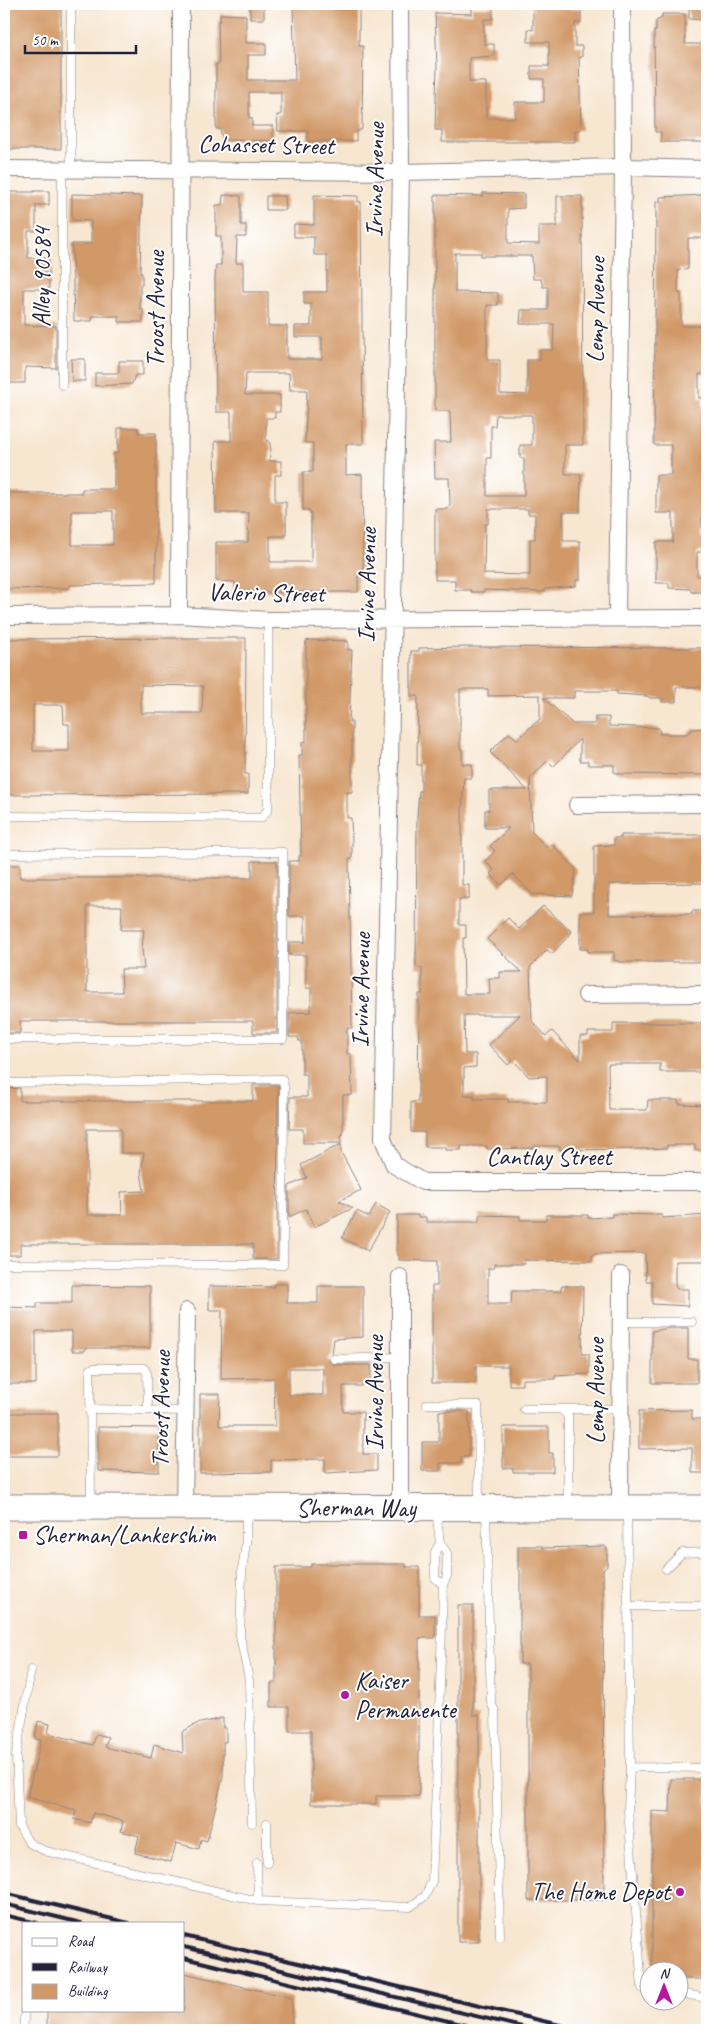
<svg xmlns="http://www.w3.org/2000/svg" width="711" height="2034" viewBox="0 0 711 2034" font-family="Caveat,sans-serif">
  <rect width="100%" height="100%" fill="#fff"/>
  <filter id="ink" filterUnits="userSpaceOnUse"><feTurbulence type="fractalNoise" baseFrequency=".02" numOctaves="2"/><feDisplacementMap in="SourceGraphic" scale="10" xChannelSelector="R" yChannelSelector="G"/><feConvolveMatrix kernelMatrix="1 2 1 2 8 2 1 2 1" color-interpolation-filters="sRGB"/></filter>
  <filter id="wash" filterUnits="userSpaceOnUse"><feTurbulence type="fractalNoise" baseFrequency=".0096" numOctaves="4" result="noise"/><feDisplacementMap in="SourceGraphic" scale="20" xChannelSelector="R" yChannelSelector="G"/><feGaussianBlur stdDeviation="1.12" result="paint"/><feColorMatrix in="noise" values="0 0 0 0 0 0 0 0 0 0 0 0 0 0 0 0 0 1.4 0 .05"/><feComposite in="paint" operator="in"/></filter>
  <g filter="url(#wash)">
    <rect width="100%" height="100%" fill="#f7e6d0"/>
    <g id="blocks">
      <!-- building -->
      <path fill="#d29968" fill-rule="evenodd" d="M4,4H61V149H4Z
        M306,4H334V9H359V46H363L362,129L356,132V141H308V131H278L277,115H281V92H249V118H252V126H273V141L222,140L220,129H216V64H219L218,21H220V14L246,15V43H266V55H248V80H295L293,7H306Z
        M533,4H570V9H581V23H575V46H582V57H579L581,130H575V142H442V130H435L437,67L435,13L472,14V7H493V19H484V44H494V56L469,58V82H486V118H515V102H544V79H531V66H549V42H528V29L533,30Z
        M250,6L264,7V19H250Z
        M689,8H703V20L689,19Z
        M662,14H685V44H705L707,142H661V132H655L654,31H656V21L662,18Z
        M34,191H49V205H36V231H28V258H49V289H24V325L56,326V368L25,367V383H4V192H34Z
        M483,193L524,194V208L508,209V243L539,244V226H557V196H582L583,445H565V474H581L580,512H563V541H580V580H576V586L545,589V592L484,590V592H471V590H455V580H435V509H448L450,504L449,478H435L434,442H451L450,411H435V195L483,196ZM455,253H481V256H532L533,279H541L543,287H548V310H521L520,324H554L553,350H540V360H527V395L500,394V360H487V305H498V293L455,292ZM496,415H532V445H520V458H524V496H487V458H491V426H495ZM488,509H528V514H535V539H530V575L484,574L485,524H488Z
        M72,194L142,196L140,273H142V285H140V309H143V322H119V316H93L92,321H74L72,244H91V221L72,220Z
        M223,195L241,196V225H246V237H237L236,263H243V292H268V326H287V359H322V337H295V326H311V304H304V292H327V255H314V237H294V224L314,225V195L358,196V202H361L363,444H346V475L362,474L363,575H358V592H235V582L216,581V542H248L249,513H216L215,441H231V412H216L215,279L216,265H221V236H216V205H222ZM246,373H289L290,390H307L305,443H313V472H303V510H309L311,515V562H270V536H286V502H275V475H281V461H269L271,449L269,441H266V418H275V412H280V395H245Z
        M704,195V225H707V238H688V269L678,270V293H681V326H707V374H699V398H703L701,475H707V490H705V514H702V540H705V552H697V576H707V592H691V589L669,588V583H656V542H673V513H656V475H671V445H654L656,213V202H660V197Z
        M266,196H285L286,210H266Z
        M71,359H85V381H72Z
        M119,361H143V375H135L132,384L95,386V373H119Z
        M118,428H138V433H156V583L69,585V588L7,589V585H4V493H82V489H114V453H118ZM72,511H113V545H72Z
        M187,638H246L245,774H248V794L4,795V639ZM141,685L203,686L202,713H141ZM33,705H63L64,724H69V751H33Z
        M311,640L348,641V650H352L349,722H352V792H347V818H351L352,842V859H349L352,1028H347V1054H351L352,1095H343V1135H341V1143H303V1129H289L290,1097H307V1074H302V1041H299L298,1037H289V1013L311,1012V988H306V955H289V942H305V916H289V861H299V856H301L299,755H302V742H306V641Z
        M466,647L707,648V687H676V702H662V698H650L647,696L617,694V691H574V698H543L573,724H595V717H609V726L659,728L660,734H686L693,729L707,728V775L621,774L614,772V765H588V761H580V739L553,767L547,761L530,779L532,832L547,848L552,844L576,869L572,896L532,894L513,874L501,885L490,874L494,870L485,861L495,851L490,846L509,828H485V810H489V790H527L490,752L509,733L517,739L540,719V695L488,696V689H460V749H462V764H472V778H464L462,812V885H469V899H459V925H466V938H463L464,994H490L489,978H500V972H522L487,939L508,918L519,929L543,906L572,932L552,954L547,950L530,967L532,1021L546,1036L552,1031L580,1060V1036H588V1032H613V1023H707V1072H660V1064H608L609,1110H647L648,1100H678L679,1104L707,1105V1150H695V1145H667V1148L643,1149L560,1150V1146H534V1148L487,1149V1146H461V1150H445V1147H425V1132H411V1102H418L419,994H422V968L416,967L417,816L419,791H421V765H417L418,696H411V651H419V648ZM464,1015H520L489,1045L508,1065L513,1060L529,1077L547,1076V1102H508V1099H474V1095H464V1068L476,1067V1054H465Z
        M621,835H707V883L609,884V915L692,914V911H707V962H621L614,960V952H588V949H580V912H594V846L614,845V838H621Z
        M252,861H277V1033H253V1021H20V1033H4V865H20V878H252ZM87,906H122L121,930H144L142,949L144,969H121L122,992H87Z
        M253,1085H278V1087L277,1259H253V1244H20V1255H4V1089L20,1088V1101H253ZM87,1129H121V1153H144L141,1172L144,1191L121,1192L122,1215H87Z
        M341,1144V1152L361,1190L339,1201L353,1208L314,1227L306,1209L289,1217V1186L307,1178L301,1165Z
        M376,1204L390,1212L368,1251L342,1238L357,1211L369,1217Z
        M612,1214L662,1215V1218L707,1215V1261H675V1286L677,1289H688V1306L652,1304V1281H646L645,1253L596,1254L592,1255V1261L524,1260V1264H494V1268H488V1304H511L512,1291H560L562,1286H583L582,1354H589V1374L555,1376V1379H522V1385H509V1366H476V1383H432V1286H437V1261L399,1260V1255H397V1215H418V1217H426V1222H479V1215L520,1216V1220H546V1215H588V1218L612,1217Z
        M274,1284H287V1303H318V1286H363V1337L334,1339L332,1354L328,1360L334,1365H371V1382L362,1384V1386H343V1412H363V1454H377V1470L325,1473V1459L271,1460V1472L200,1473V1394H220L219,1426H275L274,1378L221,1379L222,1310H209V1286L274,1287ZM289,1368H323V1395H289Z
        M72,1285L150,1286V1348H85V1351H72V1331H36V1384H4V1307L37,1308V1303H72Z
        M669,1328H688V1359H697V1383H652V1331Z
        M692,1410V1419H707V1473H692V1448L639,1449V1411Z
        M439,1411H469V1457H461V1463H440V1471H422V1442H439Z
        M4,1413H58V1456H4Z
        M98,1427L159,1428V1472L98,1471Z
        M503,1427H549V1453H553V1472H513V1468H503Z
        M518,1546H542V1548L605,1546L607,1549V1566L603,1570L604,1900H528V1664H520V1570H518Z
        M311,1564H406V1567H419V1615H435V1638H419V1796H376V1804H311V1731H289V1707H271V1683H276V1567H311Z
        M458,1605H473V1715H479V1942H458Z
        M223,1718V1728H226V1742H223V1776L207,1841L201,1839L199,1849L176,1843L171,1862L135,1853L139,1836L121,1831L123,1821L93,1813L90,1823L74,1819L76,1810L27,1797L41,1740L35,1739L38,1721L50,1724L48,1733L93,1745L96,1734L108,1737L105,1747L151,1758L154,1744L183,1753L182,1732L196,1724Z
        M671,1779H707V1979H678V1972H652V1811L670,1812Z
        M184,1973L292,1998V2030H47V2010H184Z"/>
    </g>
  </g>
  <g filter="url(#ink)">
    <use href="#blocks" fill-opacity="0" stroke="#8c8486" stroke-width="1"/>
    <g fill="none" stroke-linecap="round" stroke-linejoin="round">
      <defs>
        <path id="lane" d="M62,170V385
          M71,170V4
          M4,816L261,818L268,810V620
          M4,854L283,852V1039H4
          M4,1083L282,1079L284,1086L283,1265L4,1264
          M621,1322H692
          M334,1359L400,1357
          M427,1404L478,1405L479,1504
          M524,1409H560L568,1415V1504
          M560,1409H620
          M89,1411L94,1409L186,1411
          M91,1504L90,1370L93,1368H144L147,1373L148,1409
          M486,1510L491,1703L495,1711L500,1937
          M627,1510L630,1767L628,1810L642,1988L648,1989
          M246,1511V1542L242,1572L240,1636L249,1680L252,1823
          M440,1543L435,1552V1578L443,1585
          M666,1569L682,1553L707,1552
          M628,1606H707
          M31,1670L16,1755L19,1826L29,1843L45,1851L258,1901L257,1863
          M630,1767L707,1768
          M267,1823V1863
          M258,1901L410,1907L425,1896L432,1881C436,1782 441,1684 443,1585L447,1576V1553L440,1543L436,1510
          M678,1993L707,1998
          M23,2030L25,2010"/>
        <path id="street" d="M400,4L401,172L383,1139L394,1165L423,1182H707
          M4,169L401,172L623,167L707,169
          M179,615L181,4
          M4,616L179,615L268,620L707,618
          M617,617L623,167L622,4
          M577,805L707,804
          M586,995L707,994
          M184,1508L187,1311
          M400,1508V1277
          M620,1508L621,1275"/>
        <path id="primary" d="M4,1507L707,1508"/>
      </defs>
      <!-- lane casing -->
      <use href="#lane" stroke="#8c8486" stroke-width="9"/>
      <!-- street casing -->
      <use href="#street" stroke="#8c8486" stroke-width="18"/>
      <!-- primary casing -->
      <use href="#primary" stroke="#8c8486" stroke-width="27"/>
      <!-- lane -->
      <use href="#lane" stroke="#fff" stroke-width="8"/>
      <!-- street -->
      <use href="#street" stroke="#fff" stroke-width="16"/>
      <!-- primary -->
      <use href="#primary" stroke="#fff" stroke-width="25"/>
      <!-- rail -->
      <path stroke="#22223b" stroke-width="4" d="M4,1893L129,1923
        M4,1904L81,1923
        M4,1915L37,1923
        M184,1936L581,2030
        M184,1947L535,2030
        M184,1958L486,2030"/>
    </g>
  </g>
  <!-- markers -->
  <g fill="#b5179e" stroke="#fff" stroke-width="2">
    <rect x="18" y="1530" width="10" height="10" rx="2.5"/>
    <circle cx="345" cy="1695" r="5"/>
    <circle cx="680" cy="1892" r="5"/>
  </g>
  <g text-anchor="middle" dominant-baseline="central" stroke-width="4" stroke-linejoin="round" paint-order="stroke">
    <!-- street labels -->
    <g font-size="25" fill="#22223b" stroke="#fff">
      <text transform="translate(266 145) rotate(1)">Cohasset Street</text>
      <text transform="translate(375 180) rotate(-89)">Irvine Avenue</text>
      <text transform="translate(42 277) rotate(-90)">Alley 90584</text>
      <text transform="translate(156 309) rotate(-90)">Troost Avenue</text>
      <text transform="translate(596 310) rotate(-89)">Lemp Avenue</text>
      <text transform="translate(367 585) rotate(-89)">Irvine Avenue</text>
      <text transform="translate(266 593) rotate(1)">Valerio Street</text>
      <text transform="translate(361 990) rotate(-89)">Irvine Avenue</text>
      <text x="549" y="1157">Cantlay Street</text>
      <text transform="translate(596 1391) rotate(-90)">Lemp Avenue</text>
      <text transform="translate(375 1393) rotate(-90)">Irvine Avenue</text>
      <text transform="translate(161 1409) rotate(-89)">Troost Avenue</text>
      <text x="356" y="1508">Sherman Way</text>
    </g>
    <!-- poi labels -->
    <g font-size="25" fill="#22223b" stroke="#fff" text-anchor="start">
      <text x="33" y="1535">Sherman/Lankershim</text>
      <text x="355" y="1681">Kaiser<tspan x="355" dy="29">Permanente</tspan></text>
      <text x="670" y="1892" text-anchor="end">The Home Depot</text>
    </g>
  </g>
  <!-- margin -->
  <rect width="711" height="2034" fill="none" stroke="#fff" stroke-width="20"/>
  <!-- legend -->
  <rect x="22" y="1922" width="162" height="90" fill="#ffffff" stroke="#a7a7b1"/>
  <rect x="32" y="1938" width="25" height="8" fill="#ffffff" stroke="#a7a7b1"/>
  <text x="68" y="1946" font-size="15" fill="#22223b">Road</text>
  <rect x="32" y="1963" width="25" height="8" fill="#22223b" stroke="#a7a7b1"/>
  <text x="68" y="1972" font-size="15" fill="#22223b">Railway</text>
  <rect x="32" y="1984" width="25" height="15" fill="#d29968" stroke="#a7a7b1"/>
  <text x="68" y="1996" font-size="15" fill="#22223b">Building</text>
  <!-- north arrow -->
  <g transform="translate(664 1986)"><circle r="24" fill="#ffffff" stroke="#a7a7b1"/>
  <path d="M0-4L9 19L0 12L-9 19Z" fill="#b5179e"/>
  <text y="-8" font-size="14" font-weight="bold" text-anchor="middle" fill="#22223b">N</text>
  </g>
  <!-- scale -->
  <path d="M25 45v8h111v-8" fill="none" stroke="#22223b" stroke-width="2.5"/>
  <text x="32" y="45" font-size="15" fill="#22223b" stroke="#ffffff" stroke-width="4" paint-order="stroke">50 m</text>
</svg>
